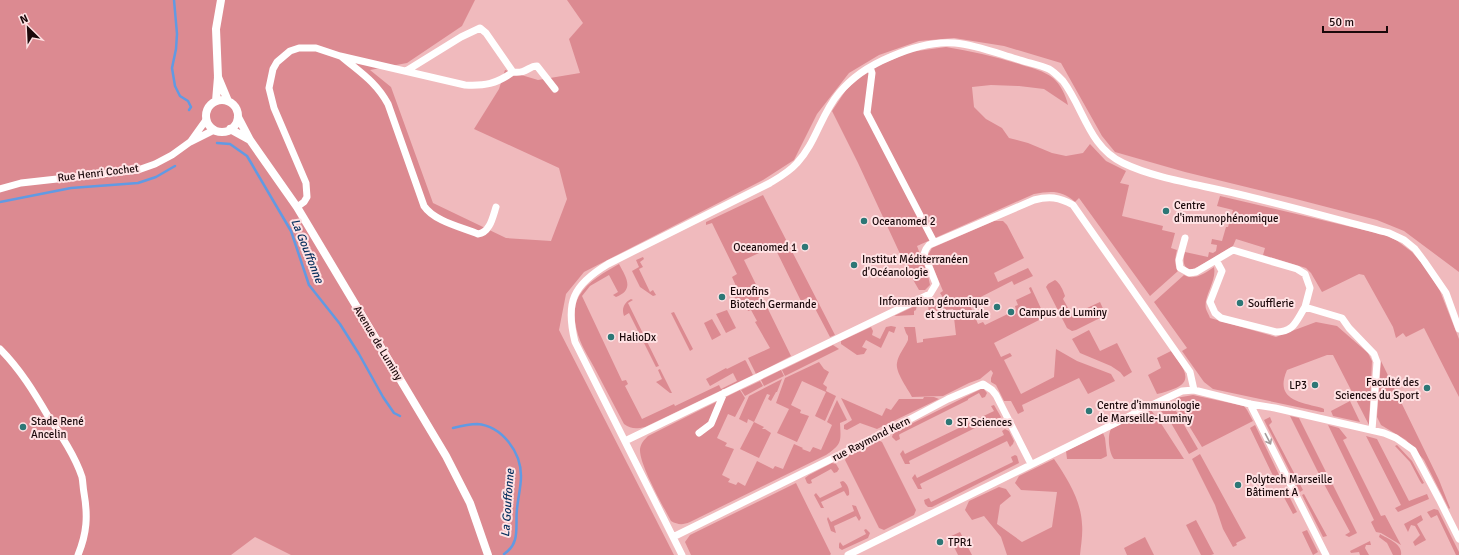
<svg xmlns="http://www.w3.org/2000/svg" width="1459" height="555" viewBox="0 0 1459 555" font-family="Signika,sans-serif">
  <rect width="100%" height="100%" fill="#f0babd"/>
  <!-- green -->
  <path fill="#dc8a91" d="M0,0H475L462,26L407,63L370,70L391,87L433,203L506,238L551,241L567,199L559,168L474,129L499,89L505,70L538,80L580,73L569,39L583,23L567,0H1459V272L1404,231L1377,220L1292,198L1185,172L1115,152L1102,136L1061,63L1004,46L954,38L919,41L879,55L849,73L817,114L794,160L763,180L584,272L566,294L559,330L674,555H291L255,537L231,555H0Z
    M946,47C971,51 997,57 1022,65C1032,68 1044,71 1053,78C1060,84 1066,95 1068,105L1044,89L1019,86L991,85L972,87L974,107L986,119L1002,128L1009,138L1028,143L1052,153L1066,156L1083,153L1090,144L1106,161L1126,171L1120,183L1129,185L1122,216L1163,226L1162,230L1175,233L1171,248L1177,250C1175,258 1174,264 1178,271L1150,296L1079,198L1075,202C1062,190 1051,191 1034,194L917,246L928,275L930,285L925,290H919L908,271L858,163L832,111L846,90L860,77L875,67L910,52Z
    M763,195L835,335L830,337L809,297L801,301L774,246L744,260L791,356L756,374L748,358L770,348L755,322L757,321L751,310L748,311L744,301L738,304L730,288L736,286L732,277L737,274L712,223L706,225V222Z
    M1220,196L1385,235L1396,240L1412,252L1425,267L1440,291L1459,339V397L1424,328L1406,337L1403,333L1396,338L1393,327L1364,275L1359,274L1322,292L1311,273L1306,268L1263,255L1265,248L1236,239L1233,246C1225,250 1197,269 1192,269C1182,270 1183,258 1185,252L1208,257L1209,252L1213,253L1216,251L1217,245L1211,244L1212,239L1222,241L1226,227H1228L1233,210L1217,206Z
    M994,221H1003L1007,225L1024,258L994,273L998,282L1028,268L1033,276L1014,285L1012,281L969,303L978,324L983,322L985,325L1016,310L1015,306L1018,305L1016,300L1031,293L1029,288L1031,287L1045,317L994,343L1001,357L1010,353L1012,356L1004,360L1021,394L1054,377L1056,349L1077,361L1111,374L1115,381L1088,394L1079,378L1022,405L1024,411L1018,414L1011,401H1004L996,385L991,382V378L993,373L991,370L980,379L969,383L943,396L912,397C908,389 895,372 897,363C898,355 905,347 908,340V336L906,333L904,327H915L917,343L923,342V339L956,335L953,309L929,312L928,306L944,299L940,293L943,291L928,255L932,248Z
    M643,257L644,259L640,262L643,267L639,269L650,292L653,290L656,295L653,296L640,287L632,271L639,267L636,260Z
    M619,264C626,277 635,290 616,297L613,295L618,292L609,275L590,286L582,296L622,381L626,380L628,384L625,386L642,419L674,404L675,406L719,385L721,389L737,381L733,373L710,386L706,379L726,368L727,369L745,360L746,361L753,375L645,427C636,429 631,429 624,424C614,405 604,386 594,367C588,356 580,344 577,331C574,320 573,306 579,296C589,280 604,273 619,264Z
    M1214,267C1217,282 1203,296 1206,309C1207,312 1209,315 1210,318L1276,337L1316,322L1337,326L1368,353L1372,361L1369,425L1333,355H1327L1287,370C1274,400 1300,402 1322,408L1324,409V412H1321L1213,389L1204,382L1182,351L1187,348L1154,302L1184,275C1195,281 1205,273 1214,267Z
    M1055,280C1060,283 1063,290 1065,296L1063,299L1072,315L1100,302L1106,315L1076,330L1072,331L1067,328L1046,287L1048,284Z
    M631,299L633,300L628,303L659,366L656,367L629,313L624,316C621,308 625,302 631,299Z
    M917,305L916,310L914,311V315L894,316Z
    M727,310L736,328L726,333L716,314Z
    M674,312L693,349L690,351L671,313Z
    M712,319L721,335L712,340L704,323Z
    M891,326L896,327L894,333L889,331L881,348L866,340L862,347L867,349L864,354L857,355L841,344V341L871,327L873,331L872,335L880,339L886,327Z
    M1089,330L1100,351L1117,343L1132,372L1124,377L1120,372L1111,366L1080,353L1072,339Z
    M833,345L839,349L785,376L782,370Z
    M1171,351C1179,363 1196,379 1176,388C1170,390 1163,393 1157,394L1148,375L1161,368L1157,358Z
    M1381,361L1439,480L1450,508L1449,509L1424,460L1406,440L1381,425L1377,417Z
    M819,362L824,369L829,372L823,384L827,387L826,391L836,396L825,421L815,416L826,392L802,381L791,405L801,410L800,413L809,416L797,442L777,433L789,409L776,403L785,378Z
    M660,369L672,393H670L656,382L662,379L658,370Z
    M781,370L784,376L764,386L761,380Z
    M782,379L777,392H776L771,401L768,399L770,395L767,394L754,422L764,427L762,429H765L771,433L759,458L740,449L754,422L748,419L747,423L739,419L749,396Z
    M760,381L763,386L745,396L741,390Z
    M983,388L987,393L985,397L982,398L979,393L968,399V400L900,434L899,435L900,439L896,441L892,437L893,434L897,431Z
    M740,390L745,398L735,417L728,414L717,438L727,443L725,446L734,449L722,475L730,479L728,482L736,485L738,482L745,486L757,461L773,469L775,466L783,469L794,444L803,448L802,449L810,452L813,447L821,450L832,425L827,422L837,400L847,420L840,423C841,442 842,444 826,455L690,522C683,525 678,525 671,521C663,506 639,464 640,449C641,443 644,440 648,436Z
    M1193,395L1244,406L1247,410L1253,421L1202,447L1176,405V398Z
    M924,397H934L939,399L877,429L860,423L847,430L844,429V425L852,420L841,398L882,416L886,408L891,410L899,399H923Z
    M1168,401L1172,404L1198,449L1189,454L1171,423L1161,411L1160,407L1161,404Z
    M1350,401L1360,422L1333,416L1331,411Z
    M994,405L1001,417L997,422L995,418L909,461L910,464H905L900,454L903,450L905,454L994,411L991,406Z
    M1148,410H1151L1162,425L1184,459H1114C1109,453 1107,436 1111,429Z
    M1290,416L1299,418L1329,478L1322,480Z
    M1270,417L1272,422L1269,425L1303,490L1300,492L1264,420Z
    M1255,425L1282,481L1277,484L1250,428Z
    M1328,425L1339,428L1347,438L1343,440L1381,516L1385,515L1401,545L1381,533L1376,532L1371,522L1374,520Z
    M1005,429L1009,431L1014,441L1013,444L1010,447L1007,441L920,484L922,489H918L912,478L915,474L917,478L1004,435L1002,431Z
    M1103,433L1105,438L1107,456L1101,459H1067L1066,451Z
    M1366,436L1377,439L1409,501L1427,494L1429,499L1398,512L1395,508L1401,505Z
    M877,441H880L882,442L916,510L914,515L884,530L879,528L845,460L847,456Z
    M1397,445L1412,461L1424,483L1422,484L1420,481L1410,462L1395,446Z
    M1200,454L1246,538L1236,543L1237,545L1233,547L1223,529L1215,505L1192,459Z
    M1015,455L1017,456L1019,463L932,507H928L925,504L924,500L929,498L931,502L1013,462L1011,457Z
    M1054,459C1067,478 1081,500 1082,524C1083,534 1081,545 1080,555H1007L1001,537L984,516L972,520L965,510L969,501L999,487L1006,489L1011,496L1000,505L997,524L1022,542L1052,527L1057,492L1021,490L1015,483L1019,476Z
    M832,463L836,464L839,469L837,472L834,473L831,469L811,480L812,483L809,484L807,483L805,478L809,475Z
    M843,481C847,483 850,490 849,495L847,496L844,491L821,502L824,508H821L814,495L816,493L820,498L842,487L840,482Z
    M1331,481L1357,533L1349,537L1345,535L1350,532L1324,484Z
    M796,483L831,554L830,555H691L685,542L690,535Z
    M1285,488L1297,512L1293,514L1280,490Z
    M1304,494L1327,536L1323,537L1302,495Z
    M852,505L856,506L861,518L859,521L856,516L834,526L836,533L831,531L827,519L828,517L831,522L854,511Z
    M1434,509L1438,510L1459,552V555H1456L1437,515L1431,518L1427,512Z
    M1421,515L1423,520L1417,524L1426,540L1415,546L1413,542L1420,535L1415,526L1411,525L1408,532L1404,524Z
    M1196,520L1214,554L1211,555H1201L1186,525Z
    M866,529L870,533L868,538L844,549L842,550L839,548V544L840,542L843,546L866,534L864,530Z
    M1307,530L1318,552L1313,555L1302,532Z
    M960,532L972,555H958L949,537Z
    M1380,534C1388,539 1403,544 1401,555H1393L1387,543L1379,537Z
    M1145,537L1154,555H1127L1124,548Z
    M1370,541L1371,545H1366L1365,548L1369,555H1360L1359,552L1351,553L1350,551Z"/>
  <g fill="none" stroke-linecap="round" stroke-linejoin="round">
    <!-- stream -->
    <path stroke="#619ae3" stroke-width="2.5" d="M174,0L177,34L176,49L172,68L175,86L180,96L188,101L191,107L189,110
      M217,143L230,144L247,156L291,231L309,285L340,324L359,354L383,397L394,413L400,416
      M0,202L71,188L138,183L156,177L175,166
      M453,428C461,426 469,424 477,424C502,426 521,452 521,476C521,487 518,498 517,509C515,526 521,543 504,554"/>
    <!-- minor -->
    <path stroke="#fff" stroke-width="7" d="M342,57C361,73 376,82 388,104L424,206C434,221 461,227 478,234C490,233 493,216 496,207
      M870,67L872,73L867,113L934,242
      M406,71L461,37L480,28L486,33L513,72C527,74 528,66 537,66L555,89
      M191,141L206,120
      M0,189L21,183L138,170L155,164L172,155L190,142L214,130
      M297,207L304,202L307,197L306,183L274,108L269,88L273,69L277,62L290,51L299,48H316L340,56L465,85C485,86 496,84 513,72
      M1185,238L1179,260L1180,268L1189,273L1196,272L1233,250L1297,269L1305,274L1310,288L1305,307L1342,318L1349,328L1374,354L1377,362L1372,430
      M1216,260L1222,271L1210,302L1215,313L1221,318L1276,332C1294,332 1296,321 1305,307
      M0,349C20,369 34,392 48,416C61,435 75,456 82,477C83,482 83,488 84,493C88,516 87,533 78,555
      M1250,404L1326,555
      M699,433L711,424L724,393
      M625,441L930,294L936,284L924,254L926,249L929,245L1034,200C1049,196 1059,197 1073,205L1190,372L1194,390
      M673,537L884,433L948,399L983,384L992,390L996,395L1031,464
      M682,555L575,342C565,302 573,285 608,264L770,183C780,177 789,172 797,163C816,143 821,114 839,93C853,76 871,65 890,57C910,48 933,41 955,43C977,45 999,54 1020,60C1029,63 1040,65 1049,69C1053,71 1059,77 1063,81C1084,109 1089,147 1123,163C1156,179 1202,185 1238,194C1289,206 1339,220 1389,233L1404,240L1415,249L1424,261L1446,293L1459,329
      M848,555L1152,405L1182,391L1194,390L1250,404L1275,408L1384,433L1396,438L1413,450L1439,499L1459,539"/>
    <!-- tertiary -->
    <path stroke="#fff" stroke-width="8" d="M218,77L228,101
      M206 116a16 16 0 1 1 32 0a16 16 0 1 1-32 0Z
      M216,101L218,77L216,29L221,0
      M238,117L250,140L297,207L446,456L470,503L488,555
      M230,129L250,140"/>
  </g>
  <!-- one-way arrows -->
  <defs><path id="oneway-shaft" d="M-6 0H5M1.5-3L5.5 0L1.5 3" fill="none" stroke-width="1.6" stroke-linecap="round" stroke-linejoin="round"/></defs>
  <use stroke="#a49d9d" href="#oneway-shaft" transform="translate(1268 439) rotate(63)"/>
  <!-- markers -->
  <g fill="#2d7776" stroke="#ffe2e4" stroke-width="1.5">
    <circle cx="1166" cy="211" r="4"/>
    <circle cx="864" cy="221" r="4"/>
    <circle cx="805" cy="247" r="4"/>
    <circle cx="854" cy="265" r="4"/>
    <circle cx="722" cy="297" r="4"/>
    <circle cx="1240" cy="303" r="4"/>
    <circle cx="997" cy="307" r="4"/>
    <circle cx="1011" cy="312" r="4"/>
    <circle cx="611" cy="337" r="4"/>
    <circle cx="1315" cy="385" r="4"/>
    <circle cx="1427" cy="388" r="4"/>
    <circle cx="1089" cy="411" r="4"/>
    <circle cx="949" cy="422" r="4"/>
    <circle cx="23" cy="427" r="4"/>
    <circle cx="1238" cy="485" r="4"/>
    <circle cx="940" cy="542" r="4"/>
  </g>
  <g text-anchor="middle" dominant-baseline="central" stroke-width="4" stroke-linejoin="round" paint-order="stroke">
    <!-- street labels -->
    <g font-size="11" fill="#1b090b" stroke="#ffe2e4">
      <text transform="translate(98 173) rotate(-7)">Rue Henri Cochet</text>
      <text transform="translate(378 343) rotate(59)">Avenue de Luminy</text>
      <text transform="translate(871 439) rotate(-27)">rue Raymond Kern</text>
    </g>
    <!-- poi labels -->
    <g font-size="11" fill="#1b090b" stroke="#ffe2e4" text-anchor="start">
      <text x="1174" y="205">Centre<tspan x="1174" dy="13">d'immunophénomique</tspan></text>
      <text x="872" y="221">Oceanomed 2</text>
      <text x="797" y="247" text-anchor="end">Oceanomed 1</text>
      <text x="862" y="259">Institut Méditerranéen<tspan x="862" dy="13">d'Océanologie</tspan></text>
      <text x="730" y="291">Eurofins<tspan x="730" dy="13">Biotech Germande</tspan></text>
      <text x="989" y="301" text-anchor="end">Information génomique<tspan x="989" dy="13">et structurale</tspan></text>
      <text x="1248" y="303">Soufflerie</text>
      <text x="1019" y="312">Campus de Luminy</text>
      <text x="619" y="337">HalioDx</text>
      <text x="1419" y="382" text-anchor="end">Faculté des<tspan x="1419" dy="13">Sciences du Sport</tspan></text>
      <text x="1307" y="385" text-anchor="end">LP3</text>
      <text x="1097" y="405">Centre d'immunologie<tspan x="1097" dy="13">de Marseille-Luminy</tspan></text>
      <text x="31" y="421">Stade René<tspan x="31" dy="13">Ancelin</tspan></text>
      <text x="957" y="422">ST Sciences</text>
      <text x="1246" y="479">Polytech Marseille<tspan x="1246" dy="13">Bâtiment A</tspan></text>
      <text x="948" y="542">TPR1</text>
    </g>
    <!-- water labels -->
    <g font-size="12" font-style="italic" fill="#062f5d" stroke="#ffe2e4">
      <text transform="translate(307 251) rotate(68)">La Gouffonne</text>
      <text transform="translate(508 503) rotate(-86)">La Gouffonne</text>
    </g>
  </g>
  <!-- north arrow -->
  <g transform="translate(28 28) rotate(336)" stroke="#ffe2e4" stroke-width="3" paint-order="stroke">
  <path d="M0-3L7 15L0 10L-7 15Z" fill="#1b090b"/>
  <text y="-6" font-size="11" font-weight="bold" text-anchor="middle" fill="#1b090b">N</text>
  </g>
  <!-- scale -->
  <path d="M1323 26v6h64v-6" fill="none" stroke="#1b090b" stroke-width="2"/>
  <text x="1329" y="26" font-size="12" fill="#1b090b" stroke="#ffe2e4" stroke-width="3" paint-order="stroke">50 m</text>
</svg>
